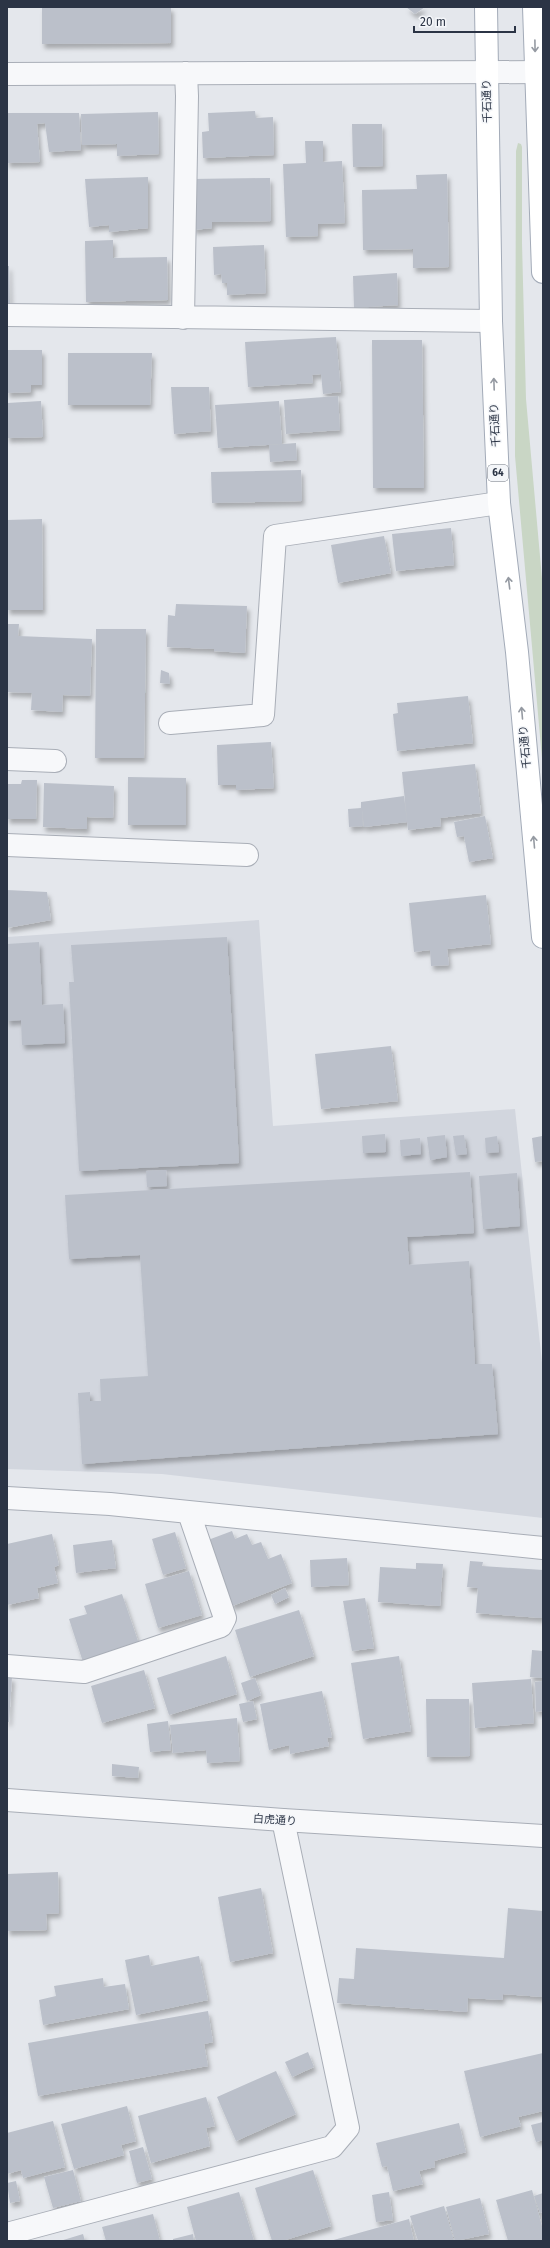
<svg xmlns="http://www.w3.org/2000/svg" width="550" height="2248" viewBox="0 0 550 2248" font-family="'Fira Sans','Noto Sans JP',sans-serif">
  <defs>
    <filter id="shadow"><feDropShadow dx="2.5" dy="4.5" stdDeviation="2" flood-color="#0004"/></filter>
  </defs>
  <rect width="100%" height="100%" fill="#e4e7ec"/>
  <!-- built -->
  <path fill="#d2d6de" d="M259,920L273,1126L515,1109L543,1372V1518L162,1474L7,1469V937Z"/>
  <!-- green -->
  <path fill="#c9d6c5" d="M518,143L521,144L522,147V243L526,399L543,590V770L515,456L516,151Z"/>
  <!-- building -->
  <path fill="#bbc0ca" filter="url(#shadow)" d="M42,7H171V43L42,44Z
    M406,7H425L415,14Z
    M255,111L256,118L273,117L274,155L203,158L202,132L209,131L208,113Z
    M158,112L159,154L117,156V144L82,145L81,114Z
    M7,113H79L81,150L49,152L45,123L37,124L40,162L7,163Z
    M352,124H382L383,166L353,167Z
    M305,141H323V162L342,161L345,223L318,224V236L286,237L283,164L306,163Z
    M447,174L449,267L413,268V249L363,250L362,190L417,189L416,175Z
    M148,177V228L109,232V225L89,227L85,179Z
    M270,178L271,221L212,222V228L193,230L191,179Z
    M113,240V258L167,257L168,300L86,302L85,241Z
    M264,245L266,293L227,295V283H222L221,274L214,275L213,247Z
    M7,266H9L10,308H7Z
    M397,273L398,305L354,308L353,276Z
    M336,337L341,392L323,394L321,374L312,375L313,383L248,387L245,342Z
    M372,340H422L424,488H373Z
    M7,350H42V385H31V392L7,393Z
    M68,353H152L150,405H68Z
    M171,387H209L211,431L174,434Z
    M338,396L340,430L286,434L284,400Z
    M41,401L43,437L7,438V403Z
    M279,401L282,444L218,448L215,405Z
    M296,443L297,460L270,462L269,445Z
    M301,470L302,501L212,503L211,472Z
    M42,519L43,610H7V520Z
    M451,528L454,565L396,571L392,534Z
    M384,536L391,573L338,583L331,545Z
    M176,604L247,606L245,653L214,651V649L167,647L168,615L175,616Z
    M7,624H19L18,636L92,639L90,696L63,695L62,712L31,710L32,693L7,692Z
    M96,629H146L144,758H95Z
    M161,670L169,673L170,684L160,683Z
    M468,696L473,743L397,751L393,714L398,713L397,703Z
    M271,742L274,788L236,790V785H218L217,745Z
    M475,764L481,813L440,818L441,826L408,830L402,772Z
    M128,777L186,778V825H128Z
    M22,780H37L36,819H7V784H21Z
    M44,783L114,786L113,818L87,817V829L43,827Z
    M404,796L407,822L364,827L362,810L363,826L349,827L348,809L361,808V802Z
    M485,816L493,858L469,862L464,836L457,837L454,822Z
    M7,890L47,892L51,920L7,928Z
    M486,895L491,944L447,949L449,965L431,966L430,950L414,952L409,903Z
    M227,937L239,1163L79,1171L69,982H74L71,945Z
    M39,942L42,1005L63,1004L65,1043L22,1045L21,1020L7,1021V944Z
    M391,1046L398,1101L321,1109L315,1054Z
    M385,1134L386,1152L363,1153L362,1136Z
    M445,1135L447,1157L430,1160L427,1137Z
    M464,1135L467,1154L456,1155L453,1136Z
    M497,1136L499,1152L486,1153L485,1138Z
    M542,1136L543,1161L535,1162L532,1138Z
    M420,1138L421,1154L401,1156L400,1140Z
    M166,1170L167,1186L147,1187L146,1171Z
    M470,1172L474,1233L407,1237L409,1265L469,1261L475,1364H492L498,1434L82,1464L78,1393L90,1392V1401H101L100,1379L148,1376L140,1255L69,1259L65,1195Z
    M517,1173L520,1226L483,1229L479,1176Z
    M232,1531L235,1539L247,1534L252,1545L261,1542L268,1559L281,1554L292,1583L232,1606L208,1540Z
    M175,1532L186,1568L163,1575L152,1539Z
    M52,1534L59,1565L54,1567L58,1583L37,1588L39,1598L7,1605V1544Z
    M112,1540L116,1568L76,1573L73,1545Z
    M347,1558L349,1585L311,1587L310,1560Z
    M470,1561L483,1562L482,1566L543,1570L542,1618L476,1613L478,1588L467,1587Z
    M416,1563L443,1564L440,1606L378,1602L380,1567L416,1569Z
    M189,1571L202,1615L158,1628L145,1584Z
    M285,1588L289,1597L275,1604L271,1595Z
    M122,1594L139,1644L83,1662L69,1619L87,1614L84,1606Z
    M365,1598L374,1648L352,1651L343,1601Z
    M299,1610L314,1656L250,1677L235,1630Z
    M532,1650L543,1651V1678L530,1677Z
    M226,1656L237,1694L169,1715L157,1678Z
    M399,1656L411,1731L363,1739L351,1663Z
    M144,1670L155,1708L102,1723L91,1686Z
    M7,1677H12L9,1722H7Z
    M255,1678L261,1695L247,1701L241,1683Z
    M531,1679L534,1723L475,1728L472,1683Z
    M543,1681V1711L536,1712L535,1682Z
    M322,1691L332,1737L327,1738L329,1746L290,1754L289,1745L269,1750L260,1704Z
    M426,1699H469L470,1756L427,1757Z
    M253,1701L257,1719L243,1722L239,1704Z
    M237,1718L240,1761L207,1763L206,1750L173,1753L170,1725Z
    M168,1721L171,1750L150,1752L147,1724Z
    M112,1764L139,1767L138,1778L112,1776Z
    M58,1872L59,1913L46,1914L47,1930L7,1931V1874Z
    M261,1888L273,1953L230,1962L218,1897Z
    M508,1908L543,1911V1997L503,1994L502,2000L468,1998L467,2012L337,2003L339,1978L354,1979L356,1948L504,1958Z
    M149,1955L151,1966L199,1956L208,2000L136,2015L125,1960Z
    M103,1978L104,1987L125,1984L129,2009L43,2025L39,2000L56,1996L54,1986Z
    M208,2011L213,2042L204,2044L208,2066L38,2096L28,2043Z
    M308,2052L314,2067L292,2077L285,2062Z
    M543,2053V2111L518,2117L521,2126L480,2137L464,2071Z
    M276,2071L296,2114L236,2141L217,2097Z
    M206,2097L215,2126L206,2128L210,2146L151,2163L138,2116Z
    M127,2106L136,2141L121,2145L124,2155L74,2169L61,2124Z
    M53,2121L65,2167L23,2178L21,2170L7,2174V2133Z
    M543,2122V2140L536,2142L531,2125Z
    M459,2123L466,2152L434,2161L435,2167L419,2171L423,2184L393,2191L387,2166L382,2167L376,2143Z
    M143,2147L152,2179L137,2183L129,2151Z
    M73,2170L81,2201L53,2208L44,2177Z
    M313,2170L331,2226L282,2241H272L255,2188Z
    M16,2181L20,2201L10,2203L7,2183Z
    M532,2190L543,2230V2241H508L496,2200Z
    M239,2192L254,2241H196L187,2207Z
    M389,2192L393,2220L376,2222L372,2195Z
    M543,2193V2212L540,2213L534,2196Z
    M480,2198L489,2234L455,2241L446,2207Z
    M444,2206L454,2241H418L410,2216Z
    M153,2214L160,2241H106L102,2227Z
    M409,2219L414,2241H330Z
    M83,2234L85,2241H60Z
    M193,2234L194,2241H173V2239Z"/>
  <g fill="none" stroke-linecap="round" stroke-linejoin="round">
    <defs>
      <path id="minor" d="M7,74L543,72
        M7,315L491,321
        M183,318L187,96L186,73
        M170,723L263,715L275,536L499,503
        M7,759L55,761
        M7,845L247,855
        M7,1498L110,1504L543,1548
        M7,1666L84,1672L221,1626L225,1618L189,1513
        M7,2234L332,2147L348,2128L283,1820"/>
      <path id="tertiary" d="M7,1800L283,1820L543,1836"/>
      <path id="primary" d="M486,7L491,321L499,503L517,652L543,937
        M534,7L543,272"/>
    </defs>
    <!-- minor casing -->
    <use href="#minor" stroke="#a9aeb7" stroke-width="24"/>
    <!-- tertiary casing -->
    <use href="#tertiary" stroke="#a9aeb7" stroke-width="24"/>
    <!-- primary casing -->
    <use href="#primary" stroke="#a3abb8" stroke-width="24"/>
    <!-- minor -->
    <use href="#minor" stroke="#f7f8fa" stroke-width="22"/>
    <!-- tertiary -->
    <use href="#tertiary" stroke="#f7f8fa" stroke-width="22"/>
    <!-- primary -->
    <use href="#primary" stroke="#fff" stroke-width="22"/>
  </g>
  <!-- one-way arrows -->
  <defs><path id="oneway-shaft" d="M-6 0H5M1.5-3L5.5 0L1.5 3" fill="none" stroke-width="1.6" stroke-linecap="round" stroke-linejoin="round"/></defs>
  <g stroke="#959aa2">
    <use href="#oneway-shaft" transform="translate(535 46) rotate(89)"/>
    <use href="#oneway-shaft" transform="translate(494 384) rotate(-92)"/>
    <use href="#oneway-shaft" transform="translate(509 583) rotate(-97)"/>
    <use href="#oneway-shaft" transform="translate(522 713) rotate(-95)"/>
    <use href="#oneway-shaft" transform="translate(534 842) rotate(-95)"/>
  </g>
  <g text-anchor="middle" dominant-baseline="central" stroke-width="3" stroke-linejoin="round" paint-order="stroke">
    <!-- shield labels -->
    <rect fill="#f4f6f9" stroke="#676e7b" stroke-width="1" x="488" y="465" width="20" height="16" rx="3"/>
    <g font-size="10" font-weight="bold" fill="#2b3445">
      <text x="498" y="473">64</text>
    </g>
    <!-- street labels -->
    <g font-size="11" fill="#2b3445" stroke="#f4f6f9">
      <text transform="translate(487 101) rotate(-91)">千石通り</text>
      <text transform="translate(495 425) rotate(-93)">千石通り</text>
      <text transform="translate(525 747) rotate(-95)">千石通り</text>
      <text transform="translate(275 1820) rotate(4)">白虎通り</text>
    </g>
  </g>
  <!-- border -->
  <rect width="550" height="2248" fill="none" stroke="#2b3445" stroke-width="16"/>
  <!-- scale -->
  <path d="M414 26v6h101v-6" fill="none" stroke="#2b3445" stroke-width="2"/>
  <text x="420" y="26" font-size="12" fill="#2b3445" stroke="#f4f6f9" stroke-width="3" paint-order="stroke">20 m</text>
</svg>
